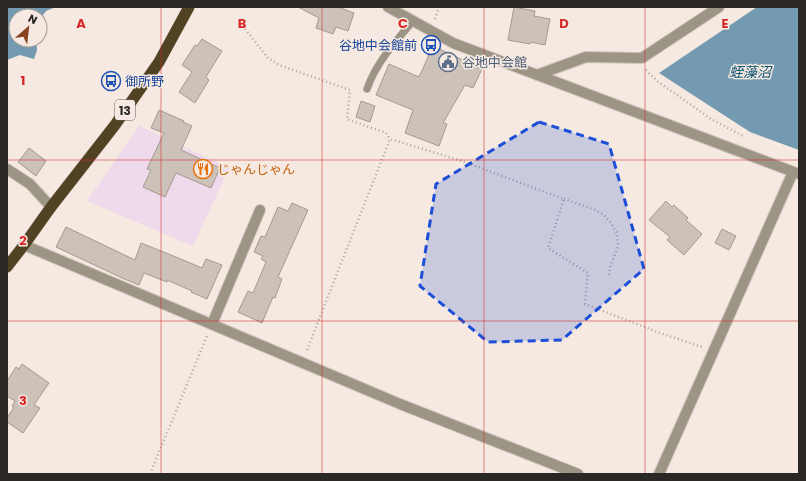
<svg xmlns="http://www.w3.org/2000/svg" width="806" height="481" viewBox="0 0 806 481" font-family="Poppins,'Noto Sans JP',sans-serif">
  <rect width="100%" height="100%" fill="#f5e9e1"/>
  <!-- commercial -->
  <path fill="#eedaea" d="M139,126L229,168L193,246L87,201Z"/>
  <!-- water -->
  <path fill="#739ab1" d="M7,7H56L46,11L40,19V16H16V40H36L37,50L34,59L20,55L7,60Z
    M757,7H799V150L750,132L659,73Z"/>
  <!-- building -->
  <path fill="#ccc2b9" stroke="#a39a91" d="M298,7H338L354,13L348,31L336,27L333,34L316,28L319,18Z
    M514,7L535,11L534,16L550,19L545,45L531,42L530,44L508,40Z
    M202,39L222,51L206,77L209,80L195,103L179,92L192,72L182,65L195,45L197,46Z
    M433,46L482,69L473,88L465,85L443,123L447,124L439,146L405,133L413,110L376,95L389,64L419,77Z
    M361,101L375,106L370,122L356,117Z
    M159,110L184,121L183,122L192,126L181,150L220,168L211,188L176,173L165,197L143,187L151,170L147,169L164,133L151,128Z
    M29,148L46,161L36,176L18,162Z
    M666,201L672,207L674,205L688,218L686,220L702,234L684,255L667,240L670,237L649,220Z
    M292,203L308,210L278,277L282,279L275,298L273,297L262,323L238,312L248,291L253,293L266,262L261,259L263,256L254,252L261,236L265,237L278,207L288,211Z
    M66,227L135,260L141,243L176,257L202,268L206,259L222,265L207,299L191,292L192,291L167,280V282L144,273L139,285L122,278L56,247Z
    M722,229L736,236L729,250L715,243Z
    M22,364L49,383L34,405L40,408L23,433L7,422V418L14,407L12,406L15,401L7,396V381L16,367L19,369Z"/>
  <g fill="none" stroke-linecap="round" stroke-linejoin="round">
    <defs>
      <path id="service" d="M367,89C376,63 395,42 413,21"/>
      <path id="minor" d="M388,7L453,43L799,174
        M537,75L586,57L642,58L719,7
        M7,169L30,184L51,207
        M24,245L400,404L578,474
        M212,324L260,210
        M659,474L793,172"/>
      <path id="trunk" d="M7,267L24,245L51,207L115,125L159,62L189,7"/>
    </defs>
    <!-- service casing -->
    <use href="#service" stroke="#d1c6bf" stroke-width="8"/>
    <!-- minor casing -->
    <use href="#minor" stroke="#d1c6bf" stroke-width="12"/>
    <!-- trunk casing -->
    <use href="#trunk" stroke="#d1c6bf" stroke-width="12"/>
    <!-- path -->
    <path stroke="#aea49e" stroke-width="2.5" stroke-dasharray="1 3" stroke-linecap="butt" d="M435,19L439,7
      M245,29L268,58L279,65L350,90L347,119L386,133L390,139
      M646,70L657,81L711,119L745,137
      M564,199L593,209L603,214L610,222L617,233L618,246L610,267L609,277
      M307,350L390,139L462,161L564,199L548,248L588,273L585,304L660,333L702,347
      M150,474L207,336"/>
    <!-- service -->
    <use href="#service" stroke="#9c9484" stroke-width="7"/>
    <!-- minor -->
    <use href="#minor" stroke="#9c9484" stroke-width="10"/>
    <!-- trunk -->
    <use href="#trunk" stroke="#504222" stroke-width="11"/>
  </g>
  <!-- marked area -->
  <path fill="#1d4ed8" fill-opacity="0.2" stroke="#1d4ed8" stroke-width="3" stroke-dasharray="8 5" stroke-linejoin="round" d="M539,122L609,144L644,269L562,340L488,342L420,286L436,184Z"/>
  <!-- grid -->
  <path fill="none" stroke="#d62828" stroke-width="1" stroke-opacity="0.55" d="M161,7V474M322,7V474M484,7V474M645,7V474M7,160H799M7,321H799"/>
  <!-- icons -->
  <defs>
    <symbol id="bus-ring" viewBox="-11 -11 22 22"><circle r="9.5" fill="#f5e9e1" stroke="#1a4fb4" stroke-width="1.5"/><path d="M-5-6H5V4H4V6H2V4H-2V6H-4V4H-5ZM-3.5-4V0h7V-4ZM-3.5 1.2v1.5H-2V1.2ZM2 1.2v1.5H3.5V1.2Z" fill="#1a4fb4"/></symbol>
    <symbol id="civic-ring" viewBox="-11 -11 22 22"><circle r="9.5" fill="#f5e9e1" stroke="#5c6f8a" stroke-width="1.5"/><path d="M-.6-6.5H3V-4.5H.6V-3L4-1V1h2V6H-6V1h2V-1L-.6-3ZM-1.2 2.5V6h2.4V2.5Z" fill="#5c6f8a"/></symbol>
    <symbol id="restaurant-ring" viewBox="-11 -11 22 22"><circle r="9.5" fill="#f5e9e1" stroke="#e8710a" stroke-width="1.5"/><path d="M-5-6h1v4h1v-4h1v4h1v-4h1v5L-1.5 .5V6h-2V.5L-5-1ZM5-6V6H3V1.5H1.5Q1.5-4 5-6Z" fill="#e8710a"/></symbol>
  </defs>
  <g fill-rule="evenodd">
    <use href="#bus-ring" x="420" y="34" width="22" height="22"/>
    <use href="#civic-ring" x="437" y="51" width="22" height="22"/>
    <use href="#bus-ring" x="100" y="70" width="22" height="22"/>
    <use href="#restaurant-ring" x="192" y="158" width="22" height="22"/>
  </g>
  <g text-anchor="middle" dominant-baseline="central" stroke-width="3" stroke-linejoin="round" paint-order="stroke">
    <!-- shield labels -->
    <rect fill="#f5e9e1" stroke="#68615d" stroke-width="1" x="115" y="100" width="20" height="20" rx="3"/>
    <g font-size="12" font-weight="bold" fill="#2b2724">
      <text x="125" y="110">13</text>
    </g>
    <!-- transit labels -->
    <g font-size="13" fill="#164399" stroke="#f5e9e1" text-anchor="end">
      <text x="417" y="45">谷地中会館前</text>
      <text x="125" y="81" text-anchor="start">御所野</text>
    </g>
    <!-- service labels -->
    <g font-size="13" fill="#4e5e75" stroke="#f5e9e1" text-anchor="start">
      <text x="462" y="62">谷地中会館</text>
    </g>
    <!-- food labels -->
    <g font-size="13" fill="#c56008" stroke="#f5e9e1" text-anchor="start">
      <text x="217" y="169">じゃんじゃん</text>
    </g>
    <!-- water labels -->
    <g font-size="14" font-style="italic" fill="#014f6f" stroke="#f5e9e1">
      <text x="750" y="72">蛭藻沼</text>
    </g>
  </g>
  <g font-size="13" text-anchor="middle" font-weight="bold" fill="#d62828" stroke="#f5e9e1" stroke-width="3" stroke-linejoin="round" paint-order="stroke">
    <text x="81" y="28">A</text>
    <text x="242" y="28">B</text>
    <text x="403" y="28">C</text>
    <text x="564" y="28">D</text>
    <text x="725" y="28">E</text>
    <text x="23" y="85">1</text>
    <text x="23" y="245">2</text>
    <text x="23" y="405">3</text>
  </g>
  <!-- border -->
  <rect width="806" height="481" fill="none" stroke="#2b2724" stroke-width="16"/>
  <!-- north arrow -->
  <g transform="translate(28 28) rotate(28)"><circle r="19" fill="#f5e9e1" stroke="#a49b95"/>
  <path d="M0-3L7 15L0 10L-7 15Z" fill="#894220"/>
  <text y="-6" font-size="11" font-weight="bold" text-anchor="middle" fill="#2b2724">N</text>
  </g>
</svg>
